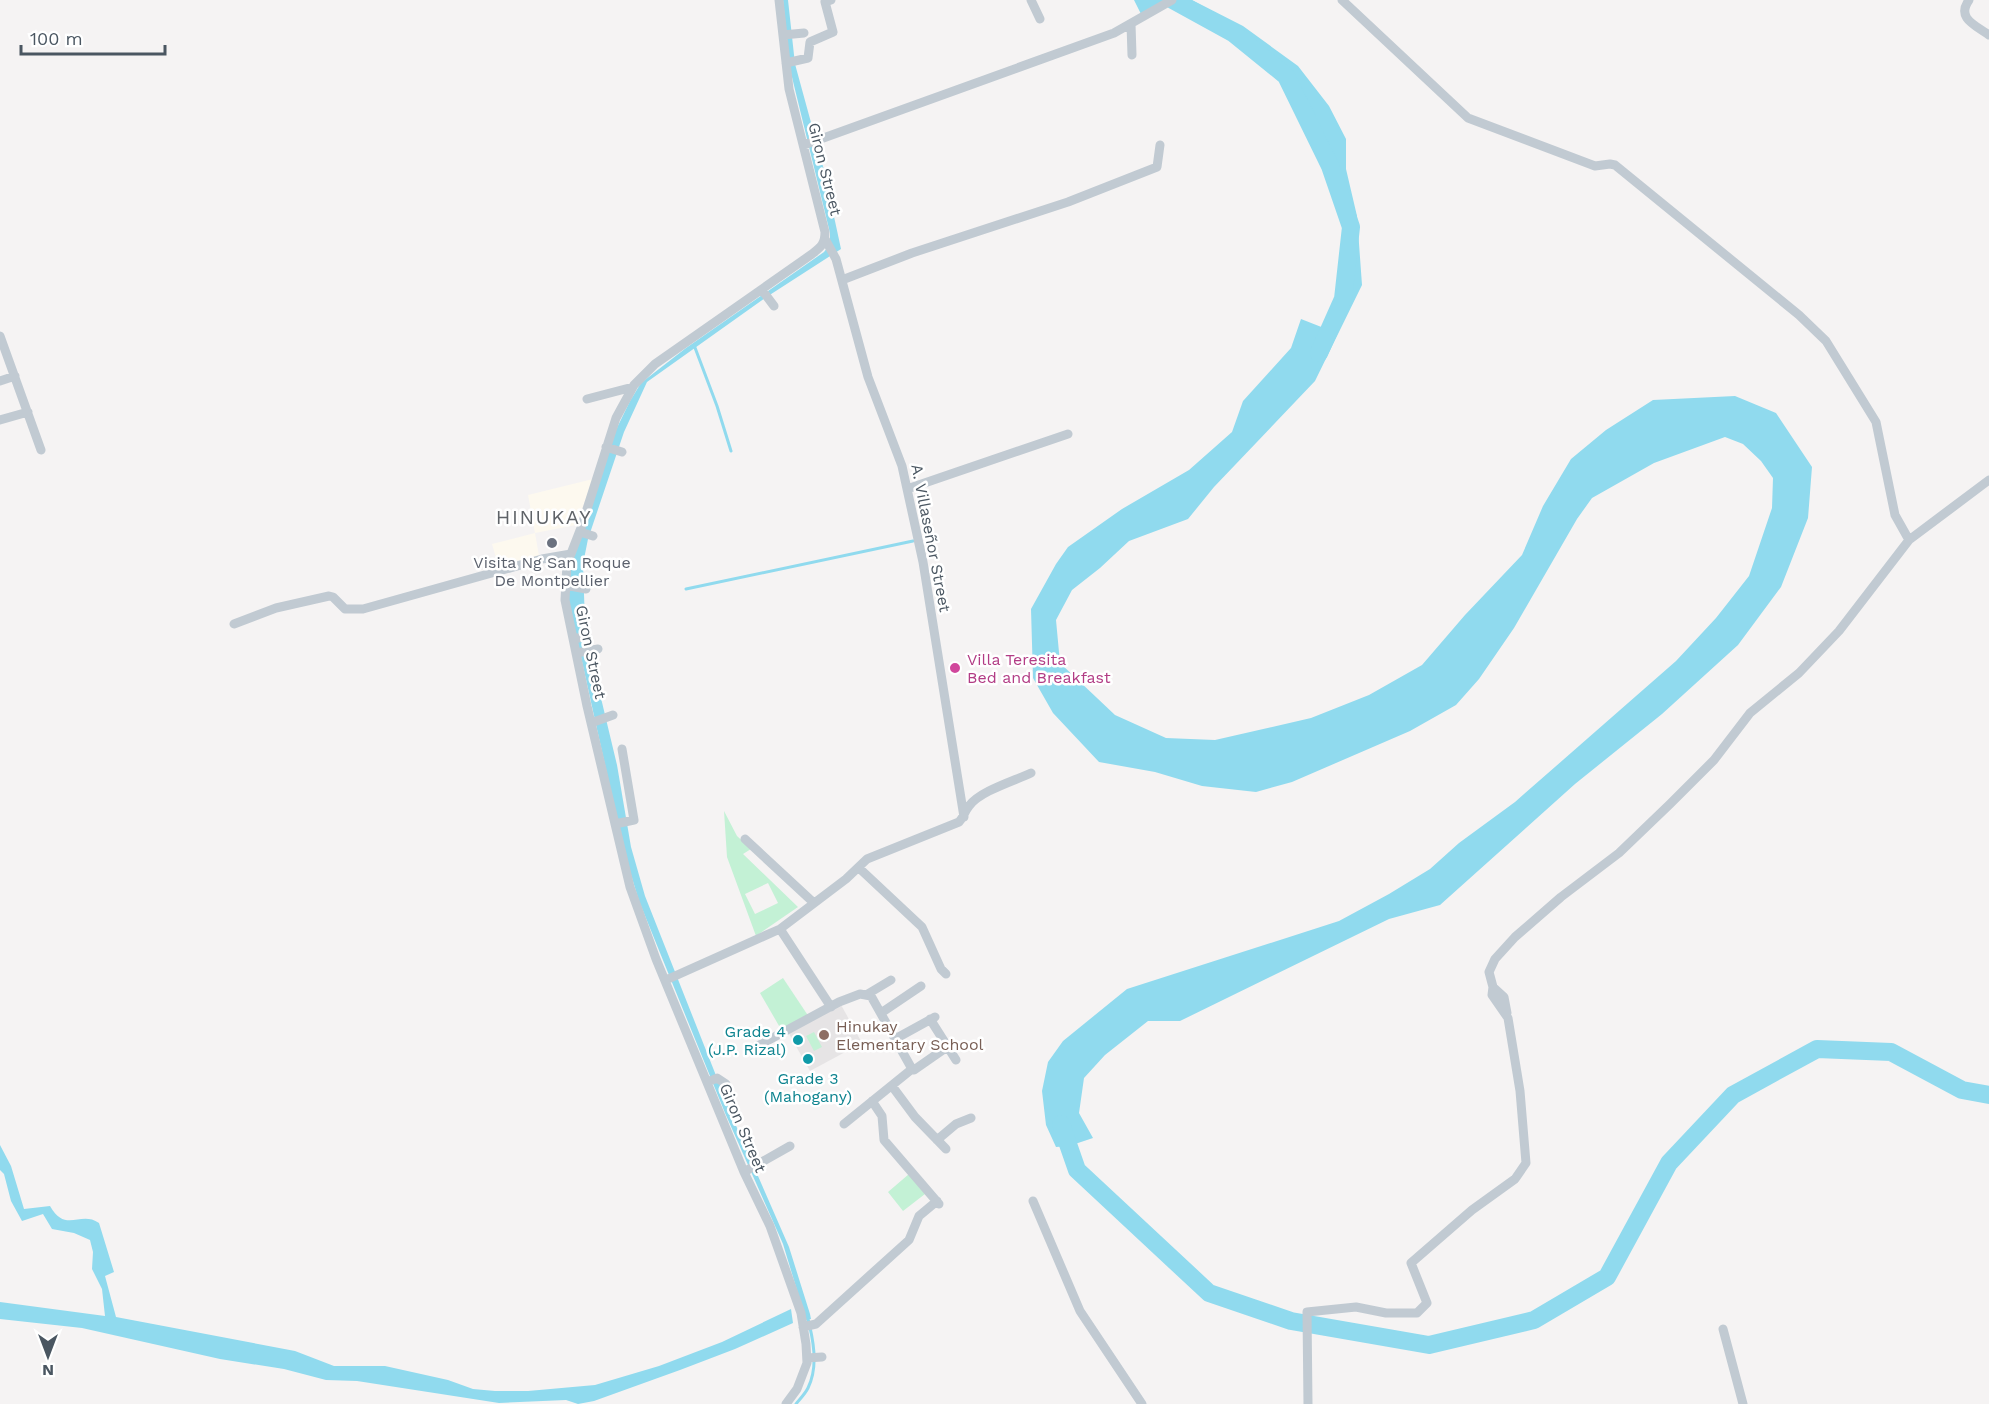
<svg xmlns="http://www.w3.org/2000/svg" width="1989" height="1404" viewBox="0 0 1989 1404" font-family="'Work Sans',sans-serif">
  <rect width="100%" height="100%" fill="#f5f3f3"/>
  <!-- commercial -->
  <path fill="#fdf9ef" d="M593,479L576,525L535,533L539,556L498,565L492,544L535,533L528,495Z"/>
  <!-- education -->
  <path fill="#e6e4e5" d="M840,1003L862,1043L810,1071L788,1032Z"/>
  <!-- green -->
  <path fill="#c3f1d5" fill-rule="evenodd" d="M724,811L737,836L751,849L743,854L798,907L756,936L727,857ZM768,883L778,903L755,914L745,894Z
    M783,978L809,1017L782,1031L760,993Z
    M814,1032L822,1047L814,1051L806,1036Z
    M909,1174L925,1194L903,1211L888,1192Z"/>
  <!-- water -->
  <path fill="#90daee" d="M783,0H788L795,64L824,170L841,249L765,298L647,382L624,432L588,539L583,564L585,624L595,673L617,765L631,847L645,896L734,1121L789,1247L810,1314L811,1319L806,1320L783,1244L725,1113L639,901L625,855L569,603V571L613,436L630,401L641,383L686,348L824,252L830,244V233L790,69Z
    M1134,0H1166L1141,14Z
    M1174,0H1192L1243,26L1298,66L1329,106L1346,139V169L1357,216L1362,285L1315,381L1214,487L1188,519L1129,541L1100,568L1072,590L1056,620L1060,663L1115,715L1166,738L1215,740L1311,718L1369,695L1422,665L1465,615L1522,555L1543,506L1571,459L1606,430L1653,400L1735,396L1776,413L1812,467L1808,518L1781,587L1738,645L1662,714L1575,784L1440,905L1389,919L1180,1021H1148L1105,1055L1084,1078L1079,1113L1093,1138L1069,1146L1056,1147L1046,1125L1042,1091L1048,1062L1063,1041L1127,989L1339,921L1389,894L1430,869L1459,843L1515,802L1676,661L1716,618L1749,576L1772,508L1773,478L1761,461L1743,444L1725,437L1654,463L1592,498L1577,519L1514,628L1479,679L1456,705L1410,731L1292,782L1256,792L1202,786L1155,772L1099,762L1053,713L1033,678L1031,609L1056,564L1068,547L1122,509L1189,470L1232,432L1243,401L1291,348L1301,319L1329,330L1343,299L1351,227L1330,166L1286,76L1233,33Z
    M0,1145L11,1166L24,1209L50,1206C66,1234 80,1210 99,1223L114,1272L105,1276L116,1317L295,1351L334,1366H385L448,1380L473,1389L495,1391H528L595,1385L659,1366L722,1342L791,1309L793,1323L735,1349L680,1370L594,1401L578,1404L566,1400L499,1403L357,1381L326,1380L284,1369L220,1359L82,1328L0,1319V1302L105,1316L102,1289L92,1269L93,1252L90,1240L74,1233L52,1229L43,1214L22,1221L11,1201L4,1174L0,1170Z"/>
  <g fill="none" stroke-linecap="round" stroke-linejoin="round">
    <!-- stream -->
    <path stroke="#90daee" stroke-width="3" d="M694,345L717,406L731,451
      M686,589L913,541
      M796,1404C800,1399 805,1394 808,1388C819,1366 813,1338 807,1315"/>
    <!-- river -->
    <path stroke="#90daee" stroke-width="18" d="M1173,0L1233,33L1286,76L1330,166L1351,227L1343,299L1319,353
      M1061,1124L1077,1170L1209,1293L1291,1321L1429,1345L1534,1320L1607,1277L1669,1163L1733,1095L1817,1049L1891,1052L1962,1090L1989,1095"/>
    <!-- minor -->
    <path stroke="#c1cad2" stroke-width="9" d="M779,0L789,89L825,232C825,244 821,247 812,254L655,364L634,385L616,418L581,528L567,564L565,600L587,706L630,887L656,959L744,1172L770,1226L801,1313L806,1344L807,1363L797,1389L786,1404
      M1031,0L1040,19
      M1342,0L1468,118L1595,166L1610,164L1615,165L1799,315L1826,341L1876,422L1895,515L1909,540
      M1969,0C1956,18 1975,25 1989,35
      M1131,24L1132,55
      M783,35L804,33
      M786,63L808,58L810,42L833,32L825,2L831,0
      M804,145L1114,33L1172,0
      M825,239L836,259L868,377L902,466L923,562L964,817
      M842,280L912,253L1068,202L1157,167L1160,145
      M762,290L774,306
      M0,336L41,450
      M0,381L15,376
      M587,399L633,387
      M0,420L28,412
      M606,447L622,452
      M907,489L1068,434
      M580,532L593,536
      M565,585L586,589
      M234,624L276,608L329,596L333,597L345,609H363L542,559L571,554
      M574,639L587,636
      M577,653L598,649
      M591,723L613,715
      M615,824L634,820L622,749
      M745,839L814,903
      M859,868L922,927L941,969L946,974
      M780,929L831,1007
      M666,980L780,929L846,879L867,859L959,822C964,817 964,812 969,806C980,791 1014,781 1031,773
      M1493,987L1504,997L1507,1013
      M866,995L891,980
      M881,1013L921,986
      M930,1019L956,1060
      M895,1039L935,1017
      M754,1048L839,1002L860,994L871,996L912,1069L844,1124
      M914,1070L947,1047
      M708,1082L717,1078L726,1084
      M892,1086L915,1117L946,1149
      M872,1101L882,1116L884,1140L939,1204
      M937,1140L956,1124L971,1118
      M744,1172L790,1146
      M1033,1201L1080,1311L1142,1404
      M803,1327L816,1324L909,1240L919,1216L937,1201
      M1723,1329L1743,1404
      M807,1358L822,1357
      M1308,1404L1307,1312L1356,1307L1386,1313H1417L1427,1303L1411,1263L1472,1210L1515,1179L1526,1163L1520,1091L1508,1018L1492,995L1493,987L1489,972L1495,959L1515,937L1561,897L1619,853L1670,804L1714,760L1750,713L1799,673L1839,631L1909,540L1989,480"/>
  </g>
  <!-- markers -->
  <circle fill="#6b7280" stroke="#fff" stroke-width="2" cx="552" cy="543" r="6"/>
  <circle fill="#d1479c" stroke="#fff" stroke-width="2" cx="955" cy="668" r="6"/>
  <circle fill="#8d6e63" stroke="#fff" stroke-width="2" cx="824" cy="1035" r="6"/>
  <g fill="#0f9aa8" stroke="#fff" stroke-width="2">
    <circle cx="798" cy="1040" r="6"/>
    <circle cx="808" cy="1059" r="6"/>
  </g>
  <g text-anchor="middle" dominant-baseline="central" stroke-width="5" stroke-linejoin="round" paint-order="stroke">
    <!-- street labels -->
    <g font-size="16" fill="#4a5661" stroke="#fff">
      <text transform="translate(825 169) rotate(76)">Giron Street</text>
      <text transform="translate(931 538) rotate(79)">A. Villaseñor Street</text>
      <text transform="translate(591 652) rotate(78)">Giron Street</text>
      <text transform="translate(743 1128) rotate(67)">Giron Street</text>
    </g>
    <!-- worship labels -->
    <g font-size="16" fill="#5b616d" stroke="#fff">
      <text x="552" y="562">Visita Ng San Roque<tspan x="552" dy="18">De Montpellier</tspan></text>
    </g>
    <!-- hotel labels -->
    <g font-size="16" fill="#b23c85" stroke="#fff" text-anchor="start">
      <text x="967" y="659">Villa Teresita<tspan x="967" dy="18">Bed and Breakfast</tspan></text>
    </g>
    <!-- education labels -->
    <g font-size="16" fill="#785e54" stroke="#fff" text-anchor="start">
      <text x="836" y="1026">Hinukay<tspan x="836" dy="18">Elementary School</tspan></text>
    </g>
    <!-- culture labels -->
    <g font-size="16" fill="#0d838f" stroke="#fff" text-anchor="end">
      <text x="786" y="1031">Grade 4<tspan x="786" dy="18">(J.P. Rizal)</tspan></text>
      <text x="808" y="1078" text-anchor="middle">Grade 3<tspan x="808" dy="18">(Mahogany)</tspan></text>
    </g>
    <!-- quarter labels -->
    <g font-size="20" letter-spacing="1.5" fill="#5f6368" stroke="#fff">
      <text x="544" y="517">HINUKAY</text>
    </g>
  </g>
  <!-- north arrow -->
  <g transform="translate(48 1356) rotate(180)" stroke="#ffffff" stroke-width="4.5" paint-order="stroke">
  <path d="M0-4.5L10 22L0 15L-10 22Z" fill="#4a5661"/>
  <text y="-9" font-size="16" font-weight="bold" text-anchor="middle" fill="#4a5661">N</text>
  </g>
  <!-- scale -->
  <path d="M21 45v9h144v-9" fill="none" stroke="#4a5661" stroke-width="3"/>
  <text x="30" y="45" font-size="18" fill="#4a5661" stroke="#ffffff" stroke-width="4.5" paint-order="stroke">100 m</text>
</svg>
